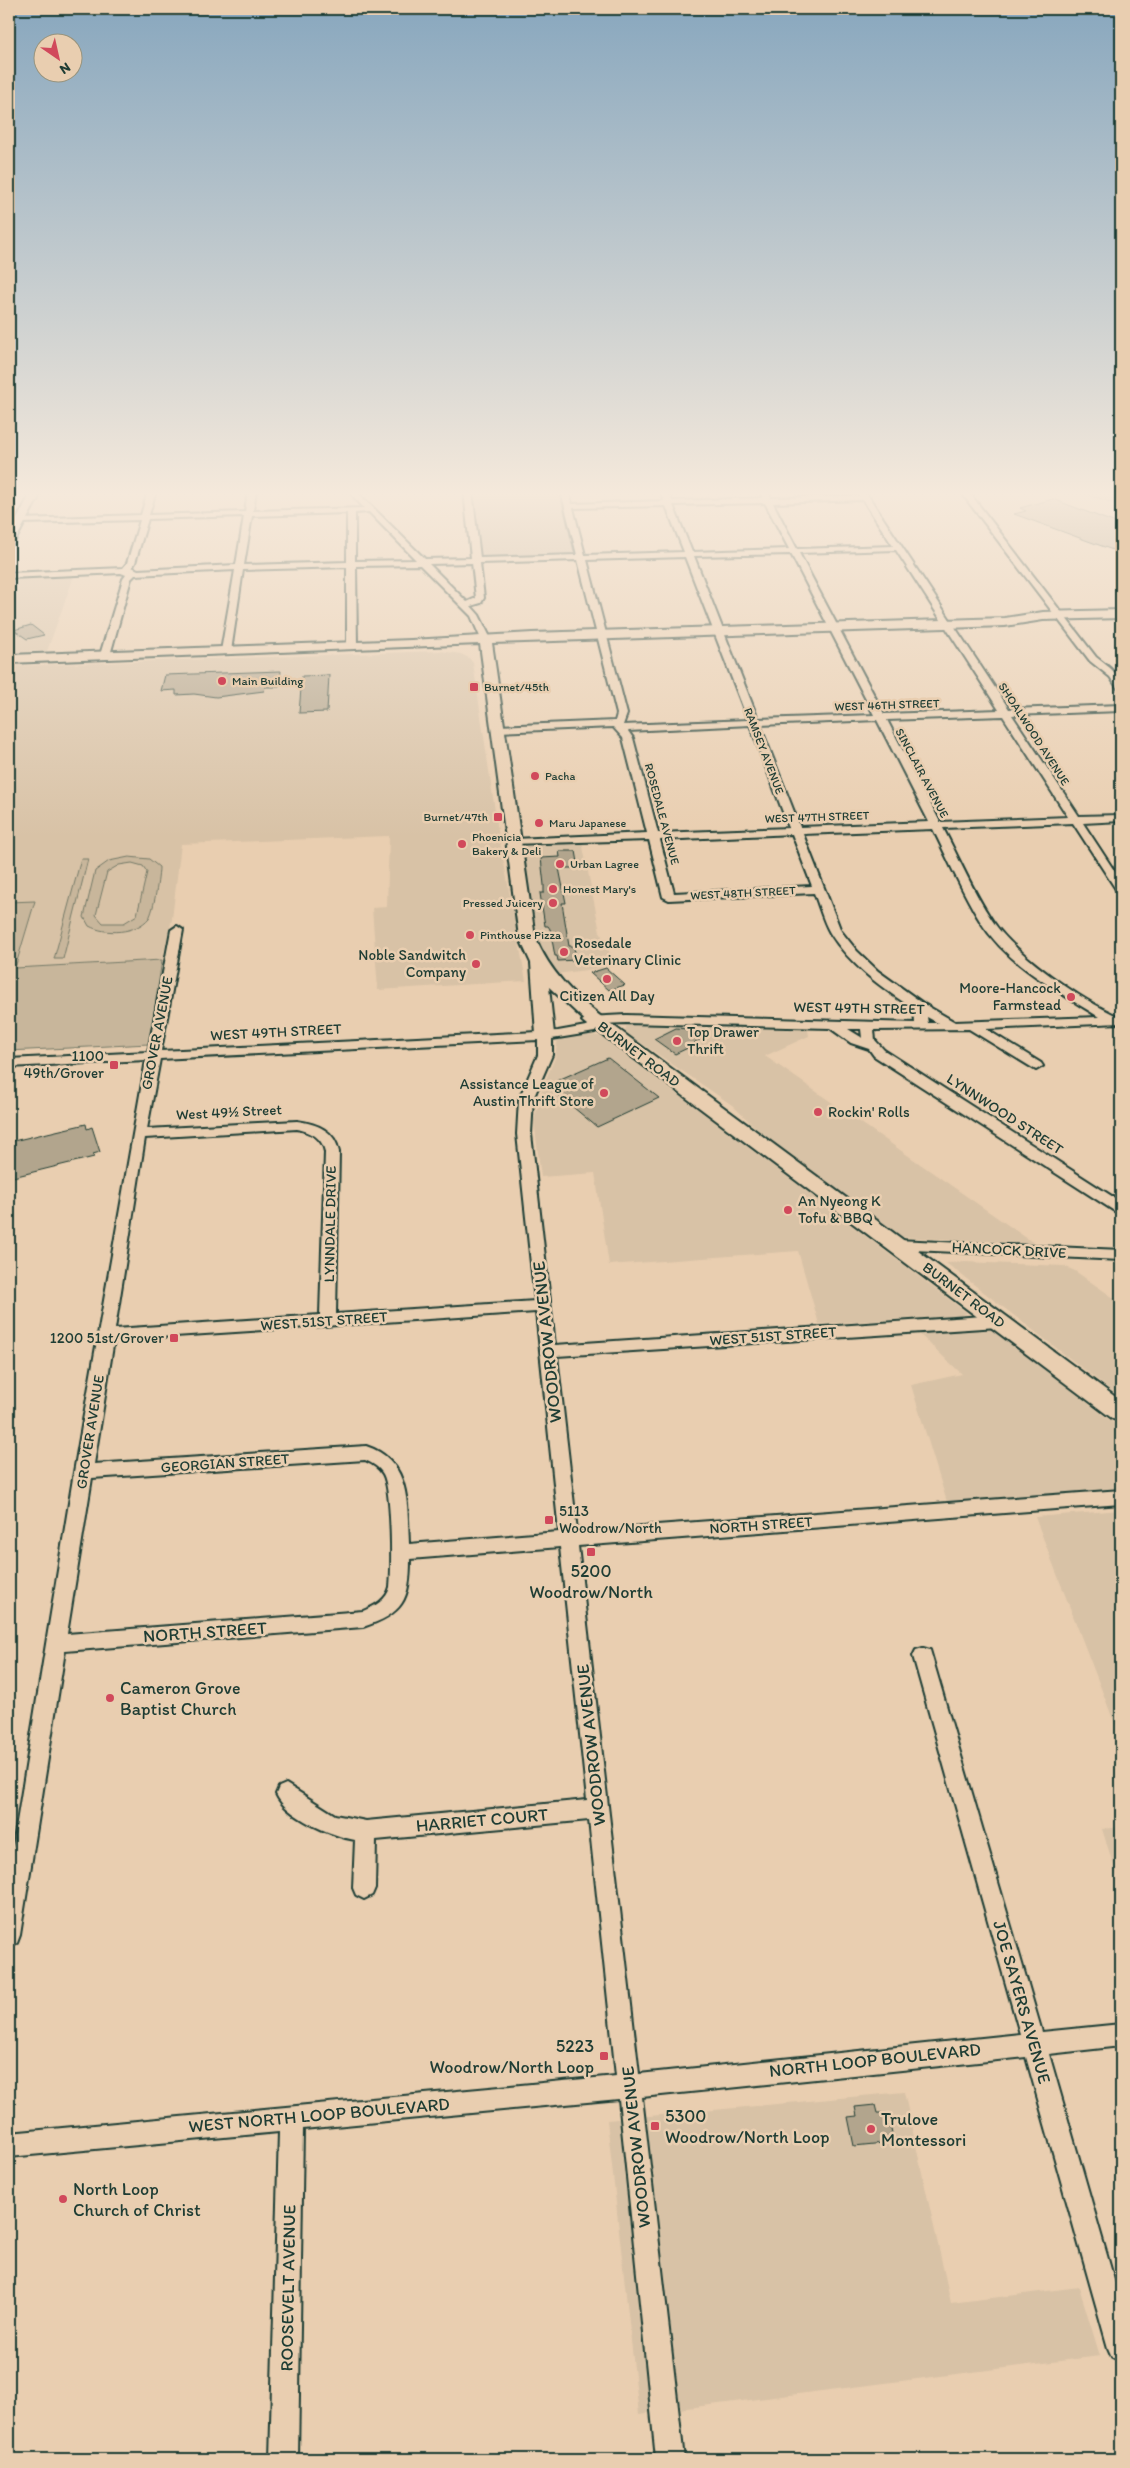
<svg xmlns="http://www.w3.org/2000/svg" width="1130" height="2468" viewBox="0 0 1130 2468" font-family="Itim,sans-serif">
  <rect width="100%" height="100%" fill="#e9ceb0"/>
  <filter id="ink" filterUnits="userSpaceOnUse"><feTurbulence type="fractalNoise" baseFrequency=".02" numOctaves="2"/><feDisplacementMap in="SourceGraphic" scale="10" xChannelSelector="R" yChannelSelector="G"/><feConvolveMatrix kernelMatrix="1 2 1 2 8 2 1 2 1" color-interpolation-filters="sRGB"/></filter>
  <g filter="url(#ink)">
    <!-- built -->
    <path fill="#d8c2a6" d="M9,491H26L9,520Z
      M74,576L47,651L9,652V579Z
      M440,651L461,654L469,658L473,663L498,831L526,981L378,990L372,908L387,907L389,836L181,844L172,919L162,960L15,968L35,902H9V666Z
      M582,842L600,932L616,966L556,974L546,960L536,935L523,845Z
      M632,1023L808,1030L809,1036L765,1056L1035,1244L901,1237L758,1130L732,1105L625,1032L626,1027Z
      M588,1035L601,1036L967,1313L959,1316L819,1324L798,1251L609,1265L595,1173L541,1177L534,1120L543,1086L555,1058L558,1038Z
      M965,1262L1064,1266L1075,1271L1121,1303V1398L946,1263Z
      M990,1327L1121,1429V1489L947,1502L911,1385L962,1374L917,1332Z
      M1121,1510V1740L1035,1517Z
      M1121,1827V1889L1102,1829Z
      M904,2092L951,2303L1079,2287L1100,2356L639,2414L607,2120Z"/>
    <!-- green -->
    <path fill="#c8b69b" stroke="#747a68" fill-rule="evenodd" d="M474,491H559L575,556L479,559Z
      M1060,491H1121V506C1110,501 1098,498 1087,495C1077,493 1071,496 1060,491Z
      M129,857L149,859L159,867C159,877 154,910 149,918C136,934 106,935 89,926L84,917L95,871L109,861ZM132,863L143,866L147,872L137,915L124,923H103L96,915L107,872L119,865Z
      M81,859H88L63,959H54Z
      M35,901L15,968L162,960L149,1044L9,1051V902Z"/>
    <!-- building -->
    <path fill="#b2a58d" stroke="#1f3d34" d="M1053,499L1121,525V553L1014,514L1026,511L1020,508Z
      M31,625L44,635L27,639L14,630Z
      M281,671L279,687H265L264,691L216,697L194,694L176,695V690L161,691L165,675Z
      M329,675L327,712L299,713L302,676Z
      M559,851H576L579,868H559L566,903H562L569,946H574L576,960L558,961L557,956H555L550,929L548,926H545L541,900L540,893H544V885L541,858L560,857Z
      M606,968L625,985L609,990L590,973Z
      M676,1028L689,1029L703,1038L694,1043L696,1044L675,1054L654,1039Z
      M608,1058L659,1098L597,1127L550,1088L559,1084L556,1081Z
      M86,1124L87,1129L92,1127L100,1152L93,1154L94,1157L9,1178V1142Z
      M875,2105L877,2113H887L894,2142L854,2146L848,2117L857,2116L855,2107Z"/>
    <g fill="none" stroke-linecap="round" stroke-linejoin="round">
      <defs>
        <path id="minor" d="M148,491H156L149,515L245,512L248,491H256L253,511L364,508L348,491H356L425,559L471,558L464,491H472L480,558L577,555L561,491H569L572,504L664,501L660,491H668L672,501L763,498L759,491H767L771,498L860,496L857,491H865L1009,709L1121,705V711L1012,715L1079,816L1121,815V821L1083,823L1121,881V892L1117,891L1073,823L943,828C959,858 973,892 992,920C1014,954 1082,1001 1120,1017V1023L986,1029L1041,1063L1043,1066L1036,1070L969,1029L874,1030L875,1040L884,1050L1121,1202V1214L1116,1212L874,1056L869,1049L851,1043L830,1028L626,1023L602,1024L595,1032L552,1039V1055L533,1099L531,1134L555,1345L998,1315L1004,1317L1006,1321L1004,1325L998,1327L557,1356L577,1531L1121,1490V1504L578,1546L639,2074L1020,2034L913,1656L916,1650L923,1648L930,1650L1042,2032L1121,2024V2046L1049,2054L1121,2304V2361L1112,2357L1108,2348L1026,2057L642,2097L684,2459H656L619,2099L303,2129L298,2459H270L279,2132L9,2157V2133L616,2076L589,1820L376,1840L375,1888L372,1895L364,1899L356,1895L353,1888L355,1840C332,1836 286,1817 276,1794L279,1787L286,1784L335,1815L366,1821L587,1800L560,1547L410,1559C410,1600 403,1614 363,1627L65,1651L20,1935L17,1943L9,1946V1871L74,1472L146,1060L9,1067V1059L148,1052L171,930L177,926L183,930L161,1051L558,1031L586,1026L587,1025L582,1021L588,1017L626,1015L915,1023L914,1009C882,988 850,965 830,933C823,921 819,905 814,893L669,900L663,897L649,840L510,844V840L514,839L647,833L623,738L613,727L498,732L493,729L498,726L615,721L617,714L578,560L480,563L484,598L481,603L471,606L479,615L491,639L486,642L481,639L471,616L420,565L356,566L357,646L352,649L347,646V567L243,570L231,651L226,654L221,651L235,570L135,575L131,579L110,655L102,657L100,655L123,579L126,575L121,573L9,578V573L123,568L127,563L140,520L21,523L17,521L21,519L141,515ZM863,500L893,546L797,549L773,503ZM765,503L789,549L692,552L673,505ZM666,506L684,552L585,555L573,508ZM369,512L416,560L355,561V513ZM347,513V562L244,565L252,516ZM244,516L236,565L138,570L132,567L135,563L148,519ZM896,550L999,710L884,714L799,553ZM791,554L874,715L758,719L694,556ZM685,557L748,720L623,725L627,714L587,560ZM472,563L476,598L467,602L429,564ZM1003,716L1068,817L940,822L887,720ZM877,720L929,822L800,827L760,725ZM750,725L789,828L658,833L633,738L628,731ZM933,829C948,859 962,892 980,921C1007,964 1057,991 1099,1017L955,1022L924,1004L878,971L857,951L841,931L803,834ZM792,834L812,886L674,893L660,840ZM927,1017L938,1023H928ZM848,1029H861L862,1038L861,1037ZM538,1040V1055L519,1099L517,1134L535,1301L336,1314L339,1152C335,1130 317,1124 297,1121L147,1129L160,1059ZM297,1129C311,1132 322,1137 325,1152L320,1315L115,1329L145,1138ZM536,1312L559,1532L409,1544C407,1503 411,1461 366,1446L94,1464L114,1340ZM365,1460C372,1463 379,1467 383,1474C392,1490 392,1567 390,1587C387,1600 375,1606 363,1611L67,1634L92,1478Z
          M960,491H968L1096,657C1108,667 1121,673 1121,690L1118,689L1110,677L1090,661Z
          M897,1240L1121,1250V1260L892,1249L889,1245L892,1241Z"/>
        <path id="major" d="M32,491H42L14,543L9,546V534Z
          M1121,610V618L1043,620L1005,626L492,643L535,937C550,972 573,995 603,1018L1121,1401V1422L1113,1419L591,1026L549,987L554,1034L551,1038H539L536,1034L531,963L519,937L480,644L9,663V655L411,640L532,633L1005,618L1043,612Z"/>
      </defs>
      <!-- minor casing -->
      <use href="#minor" stroke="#1f3d34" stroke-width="4"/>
      <!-- major casing -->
      <use href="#major" stroke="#1f3d34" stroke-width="4"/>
      <!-- minor -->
      <use href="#minor" fill="#e9ceb0" fill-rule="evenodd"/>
      <!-- major -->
      <use href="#major" fill="#e9ceb0" fill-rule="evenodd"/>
    </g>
  </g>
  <!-- sky -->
  <linearGradient id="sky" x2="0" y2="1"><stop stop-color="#88a7be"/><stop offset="0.59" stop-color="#f5e9db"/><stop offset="1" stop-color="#f5e9db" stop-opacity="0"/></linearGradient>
  <rect width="1130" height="837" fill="url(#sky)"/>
  <!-- markers -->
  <g fill="#d1495b" stroke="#e9ceb0" stroke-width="2">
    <circle cx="222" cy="681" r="5"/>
    <rect x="469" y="682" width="10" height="10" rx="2.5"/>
    <circle cx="535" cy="776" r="5"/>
    <rect x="493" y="812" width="10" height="10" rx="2.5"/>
    <circle cx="539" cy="823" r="5"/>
    <circle cx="462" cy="844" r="5"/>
    <circle cx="560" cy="864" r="5"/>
    <circle cx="553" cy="889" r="5"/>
    <circle cx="553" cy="903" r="5"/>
    <circle cx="470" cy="935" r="5"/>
    <circle cx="564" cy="952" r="5"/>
    <circle cx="476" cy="964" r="5"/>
    <circle cx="607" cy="979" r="5"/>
    <circle cx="1071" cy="997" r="5"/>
    <circle cx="677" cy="1041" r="5"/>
    <rect x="109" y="1060" width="10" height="10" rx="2.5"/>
    <circle cx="604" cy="1093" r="5"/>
    <circle cx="818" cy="1112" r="5"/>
    <circle cx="788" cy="1210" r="5"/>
    <rect x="169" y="1333" width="10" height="10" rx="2.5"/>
    <rect x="544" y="1515" width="10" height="10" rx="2.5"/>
    <rect x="586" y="1547" width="10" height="10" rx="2.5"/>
    <circle cx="110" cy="1698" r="5"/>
    <rect x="599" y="2051" width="10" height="10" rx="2.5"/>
    <rect x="650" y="2121" width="10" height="10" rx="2.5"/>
    <circle cx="871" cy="2129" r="5"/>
    <circle cx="63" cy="2199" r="5"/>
  </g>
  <g text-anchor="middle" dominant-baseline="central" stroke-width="5" stroke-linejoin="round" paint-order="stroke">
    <!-- far-poi labels -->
    <g font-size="12" fill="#1f3d34" stroke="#e9ceb0" text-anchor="start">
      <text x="232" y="681">Main Building</text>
      <text x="484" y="687">Burnet/45th</text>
      <text x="545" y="776">Pacha</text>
      <text x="488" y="817" text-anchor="end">Burnet/47th</text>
      <text x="549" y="823">Maru Japanese</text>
      <text x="472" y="837">Phoenicia<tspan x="472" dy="14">Bakery &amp; Deli</tspan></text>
      <text x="570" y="864">Urban Lagree</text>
      <text x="563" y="889">Honest Mary's</text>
      <text x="543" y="903" text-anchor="end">Pressed Juicery</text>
      <text x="480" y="935">Pinthouse Pizza</text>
    </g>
    <!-- far-street labels -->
    <g font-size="12" fill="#1f3d34" stroke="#e9ceb0">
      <text transform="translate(887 705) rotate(-2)">WEST 46TH STREET</text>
      <text transform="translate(1034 734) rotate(57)">SHOALWOOD AVENUE</text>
      <text transform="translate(764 751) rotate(69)">RAMSEY AVENUE</text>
      <text transform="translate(922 773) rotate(62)">SINCLAIR AVENUE</text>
      <text transform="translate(662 814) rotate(75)">ROSEDALE AVENUE</text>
      <text transform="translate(817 817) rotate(-2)">WEST 47TH STREET</text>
      <text transform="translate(743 893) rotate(-3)">WEST 48TH STREET</text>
    </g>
    <!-- poi labels -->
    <g font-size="15" fill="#1f3d34" stroke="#e9ceb0" text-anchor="start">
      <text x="574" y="943">Rosedale<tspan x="574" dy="17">Veterinary Clinic</tspan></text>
      <text x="466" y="955" text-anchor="end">Noble Sandwitch<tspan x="466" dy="17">Company</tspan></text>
      <text x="1061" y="988" text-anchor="end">Moore-Hancock<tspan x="1061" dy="17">Farmstead</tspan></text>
      <text x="607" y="996" text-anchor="middle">Citizen All Day</text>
      <text x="687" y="1032">Top Drawer<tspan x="687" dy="17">Thrift</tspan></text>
      <text x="104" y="1056" text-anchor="end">1100<tspan x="104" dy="17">49th/Grover</tspan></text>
      <text x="594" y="1084" text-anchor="end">Assistance League of<tspan x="594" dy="17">Austin Thrift Store</tspan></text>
      <text x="828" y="1112">Rockin' Rolls</text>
      <text x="798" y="1201">An Nyeong K<tspan x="798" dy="17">Tofu &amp; BBQ</tspan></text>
      <text x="164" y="1338" text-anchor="end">1200 51st/Grover</text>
      <text x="559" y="1511">5113<tspan x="559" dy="17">Woodrow/North</tspan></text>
    </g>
    <!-- street labels -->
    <g font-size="15" fill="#1f3d34" stroke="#e9ceb0">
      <text transform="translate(859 1008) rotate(1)">WEST 49TH STREET</text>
      <text transform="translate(276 1032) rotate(-3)">WEST 49TH STREET</text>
      <text transform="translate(157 1033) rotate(-79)">GROVER AVENUE</text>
      <text transform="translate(639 1054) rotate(37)">BURNET ROAD</text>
      <text transform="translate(229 1112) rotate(-3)">West 49½ Street</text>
      <text transform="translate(1005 1114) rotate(33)">LYNNWOOD STREET</text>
      <text transform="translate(330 1224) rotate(-89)">LYNNDALE DRIVE</text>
      <text transform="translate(1009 1250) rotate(3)">HANCOCK DRIVE</text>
      <text transform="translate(964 1295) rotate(37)">BURNET ROAD</text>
      <text transform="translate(324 1321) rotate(-4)">WEST 51ST STREET</text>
      <text transform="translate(773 1336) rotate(-4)">WEST 51ST STREET</text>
      <text transform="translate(90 1432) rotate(-81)">GROVER AVENUE</text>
      <text transform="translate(225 1463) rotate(-4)">GEORGIAN STREET</text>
      <text transform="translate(761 1525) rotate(-4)">NORTH STREET</text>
    </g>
    <!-- near-street labels -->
    <g font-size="18" fill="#1f3d34" stroke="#e9ceb0">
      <text transform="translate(547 1342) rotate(-96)">WOODROW AVENUE</text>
      <text transform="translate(205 1632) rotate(-4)">NORTH STREET</text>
      <text transform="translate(591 1745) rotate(-96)">WOODROW AVENUE</text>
      <text transform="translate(482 1820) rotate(-5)">HARRIET COURT</text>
      <text transform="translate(1022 2002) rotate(74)">JOE SAYERS AVENUE</text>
      <text transform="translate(875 2060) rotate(-6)">NORTH LOOP BOULEVARD</text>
      <text transform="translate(319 2115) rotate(-5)">WEST NORTH LOOP BOULEVARD</text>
      <text transform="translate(636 2147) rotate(-96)">WOODROW AVENUE</text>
      <text transform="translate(288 2288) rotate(-89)">ROOSEVELT AVENUE</text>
    </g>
    <!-- near-poi labels -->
    <g font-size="18" fill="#1f3d34" stroke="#e9ceb0" text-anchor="start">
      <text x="591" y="1571" text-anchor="middle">5200<tspan x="591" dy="21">Woodrow/North</tspan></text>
      <text x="120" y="1688">Cameron Grove<tspan x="120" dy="21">Baptist Church</tspan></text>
      <text x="594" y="2046" text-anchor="end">5223<tspan x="594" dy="21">Woodrow/North Loop</tspan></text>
      <text x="665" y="2116">5300<tspan x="665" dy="21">Woodrow/North Loop</tspan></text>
      <text x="881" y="2119">Trulove<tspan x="881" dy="21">Montessori</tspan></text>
      <text x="73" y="2189">North Loop<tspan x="73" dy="21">Church of Christ</tspan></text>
    </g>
  </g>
  <!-- margin -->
  <rect width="1130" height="2468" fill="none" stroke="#e9ceb0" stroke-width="30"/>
  <rect x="15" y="15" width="1100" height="2438" fill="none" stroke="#1f3d34" stroke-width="2" filter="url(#ink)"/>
  <!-- north arrow -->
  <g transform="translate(58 58) rotate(146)"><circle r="24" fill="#e9ceb0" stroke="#98947e"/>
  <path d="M0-4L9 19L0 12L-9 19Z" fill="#d1495b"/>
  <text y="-8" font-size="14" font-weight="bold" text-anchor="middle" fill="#1f3d34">N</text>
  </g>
</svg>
